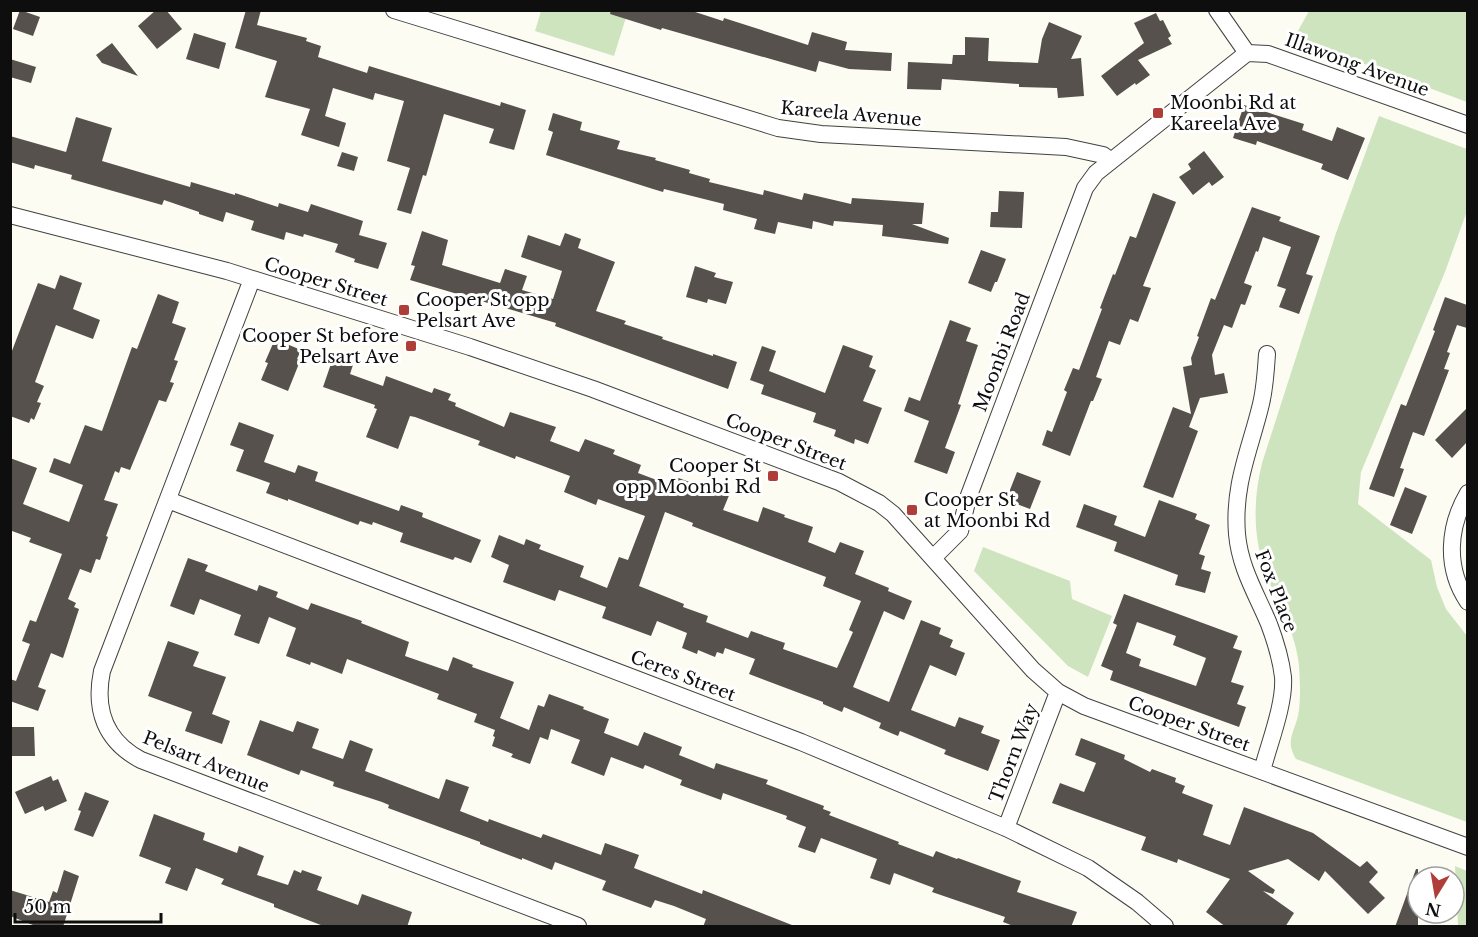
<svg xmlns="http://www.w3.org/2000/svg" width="1478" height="937" viewBox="0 0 1478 937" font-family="'Libre Baskerville',serif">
  <rect width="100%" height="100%" fill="#fdfcf2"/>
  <!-- green -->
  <path fill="#cee4bf" d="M541,11H628L614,56L535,31Z
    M1309,11H1467V102L1294,38Z
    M1379,116L1467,149V211L1445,272L1361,472L1358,504L1431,560L1437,587L1446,609L1467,636V822L1296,759C1294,756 1292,751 1291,747C1289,738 1296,725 1298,716C1301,700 1300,682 1299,666C1296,635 1282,611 1270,584C1253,544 1252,504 1262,463L1336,233Z
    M983,547L1070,581L1072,599L1112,616L1088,677L1068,666L974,571Z
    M1455,866L1467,871V926H1458Z"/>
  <!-- building -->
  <path fill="#56514c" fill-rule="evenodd" d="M20,10L40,17L33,36L13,29Z
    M156,10H166L182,29L157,49L138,26Z
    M246,10H261L257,25L307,38L306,41L321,46L318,57L367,73L369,66L500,106L501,102L526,110L514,150L489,143L494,129L444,114L426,176L423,175L411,214L397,210L410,168L387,161L404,101L375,93L373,100L333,88L325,116L346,123L339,147L301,135L310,109L265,97L277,61L235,48Z
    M611,10H689L723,21L724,18L808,45L812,32L847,42L845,50L892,53L891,71L849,69L819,61L816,72L662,28L661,30L610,14Z
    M1156,13L1160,21L1163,20L1171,36L1168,38L1172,44L1138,60L1150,75L1136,85L1135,83L1117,96L1101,76L1144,43L1134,23Z
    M1049,22L1082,36L1071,59L1081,58L1084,96L1058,98L1057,88L1019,87V84L942,79L941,90L907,89L908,62L952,64L953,55H965V37L989,38L988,61L1038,63L1042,39Z
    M194,33L226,43L219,69L186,59Z
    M112,43L138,76L102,63L96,55Z
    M10,59L36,67L31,83L10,77Z
    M1244,105L1304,124L1302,130L1332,141L1337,127L1365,138L1348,180L1321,169L1323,164L1257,141L1256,145L1233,138Z
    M553,113L582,122L580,130L620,141L617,149L656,158L655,160L690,170L689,173L710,179L709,182L763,195L764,190L802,200L804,193L851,204L852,198L924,203L922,224H912L949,238L948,244L882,236L883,225L834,221L833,226L813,221L812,229L778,222L775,234L754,229L757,219L723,210L724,204L664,189L663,192L653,189L546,155L553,132L548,130Z
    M76,117L112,128L102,161L190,187L191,182L235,195V193L278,207L279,203L308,212L311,204L363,221L359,235L387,243L378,269L354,262L355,259L335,252L338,244L304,234L303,237L286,232L284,240L251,230L254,221L226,212L223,222L199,214V212L164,200L162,205L71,179L72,175L35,165L34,169L10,162V136L66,152Z
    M1204,151L1224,177L1212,186L1209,182L1193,195L1179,177L1191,169L1188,164Z
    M342,152L358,157L354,171L337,166Z
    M999,191L1024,192L1022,228L990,227L991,212H998Z
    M1153,193L1176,202L1143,286L1151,288L1138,322L1130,319L1120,345L1109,341L1096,377L1102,379L1093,401H1091L1070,456L1042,445L1047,430L1052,432L1067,392L1064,390L1073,368L1079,370L1102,309L1100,308L1113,274L1115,275L1130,236L1136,238Z
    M1252,207L1281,217L1279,221L1320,236L1306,274L1313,276L1299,314L1279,307L1286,289L1277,286L1291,247L1263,237L1258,252L1256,251L1244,283L1252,286L1245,305L1241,304L1232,328L1224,325L1212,355L1215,375L1224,373L1228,393L1200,398L1189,427L1198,431L1173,498L1143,487L1173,407L1191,414L1183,367L1192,365L1191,358L1199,337L1197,336L1211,298L1215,300Z
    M422,231L448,240L442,265L500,283L505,269L527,276L522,290L553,299L562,271L521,257L528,235L560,246L565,233L581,239L578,248L615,262L596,311L626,321L624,324L663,337L662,339L713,356V354L737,362L728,389L555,326L556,323L410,280L415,266L411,265Z
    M981,250L1006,259L997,282H995L991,292L968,283Z
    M695,266L716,273L714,277L733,282L726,304L708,299L707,303L686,297Z
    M60,275L82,283L73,309L100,320L93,339L56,325L35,382L44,386L37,402L41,403L34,420L31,418L29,423L10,416V356L38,283L55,289Z
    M158,294L179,302L172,323L186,328L174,360L178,361L170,382L174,383L166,402L159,400L130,470L121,467L119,473L115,471L104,500L118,504L106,536L108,537L100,560L96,559L91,573L80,569L68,599L76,603L74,607L79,609L63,658L51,653L38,687L46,690L38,711L10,701V679L16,681L30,644L22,641L30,620L36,622L62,554L29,542L31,538L12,531L10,532V458L37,468L23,504L69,522L83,485L49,472L54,458L70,464L85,425L102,431L132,347L137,349Z
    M1445,297L1467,305V328L1457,325L1447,352L1450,353L1444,369L1449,370L1424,436L1413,432L1400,468L1404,469L1394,497L1369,489L1401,404L1406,406L1435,331L1433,330Z
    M950,320L971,328L966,341L978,345L958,404L961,405L945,448L955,452L947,474L914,462L929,421L904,411L909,397L920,401Z
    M275,339L301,350L297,359L300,361L288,391L261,380L268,363L265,362Z
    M843,345L873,356L869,367L876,370L863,401L882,408L868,444L855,439L854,444L834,436L836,430L813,422L816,413L761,394L764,385L750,380L762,346L776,351L769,371L825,393Z
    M333,358L353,365L350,374L383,386L386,376L432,393L434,388L451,394L448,400L456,403L455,406L504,427L510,412L556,427L550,441L579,452L585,439L615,450L613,454L641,465L638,473L670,485L673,476L706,488L707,484L730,493L723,510L758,522L763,507L785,515L784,517L813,527L808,542L835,553L840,542L864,551L855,574L889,588L888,591L912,601L904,620L884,611L853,687L889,702L921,620L941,628L939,634L953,640L950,647L965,653L956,676L930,665L911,710L955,727L959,717L984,726L981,733L1000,740L988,771L944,754L946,750L900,731L898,736L879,728L881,723L844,707L842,712L823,704V702L749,674L755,659L725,648L723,654L717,652L715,657L698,650L697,654L682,648L687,633L657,621L651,636L602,618L606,607L559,590L555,601L503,582L509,565L491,557L499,535L524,545L526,539L541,545L539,549L584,566L580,577L607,588L619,557L628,560L645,516L598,499L596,505L564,492L570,476L516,456L515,459L478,445L480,441L415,417L410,416L398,449L366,437L377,409L374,408L375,405L323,387ZM665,512L693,523L692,526L826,577L823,586L861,601L849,630L853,632L837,668L783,649L785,643L751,631L748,638L706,622L708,616L683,607L684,604L639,586Z
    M1467,408V442L1452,458L1435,440Z
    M239,422L274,435L264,462L295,473L298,465L318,472L315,481L399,511L401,505L423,513L422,517L481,540L471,563L455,557L453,560L400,542L403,533L373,522L372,525L360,521L358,525L288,499V501L266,493L270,483L236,471L244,450L230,445Z
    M1017,472L1041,481L1030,509L1006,500Z
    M1405,487L1427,496L1412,534L1390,525Z
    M1159,500L1197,514L1195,519L1210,525L1199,554L1205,556L1201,569L1211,572L1205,593L1175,585L1178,575L1114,551L1117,542L1076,527L1084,504L1117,516L1114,525L1145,537Z
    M188,558L208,565L205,571L257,591L259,585L278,592L276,597L308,610L311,603L362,621L361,623L409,642L405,656L448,671L453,657L473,665L472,667L514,682L500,718L529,730L538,705L544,707L549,694L584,707L583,709L609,719L604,733L638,746L644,732L682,747L679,755L714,769L716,763L768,780L766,784L824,806L823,809L831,812L829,815L899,842L898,844L933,857L936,851L957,859L958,858L1021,881L1017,892L1077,912L1071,927H1016L1003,922L1005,917L932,892L934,888L894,873L890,885L870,878L877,859L821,838L815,853L798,847L806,827L786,819L787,816L723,793L721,800L680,785L682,780L645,765L643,769L611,757L604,776L571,763L580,740L551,729L548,740L540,737L530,764L511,757L513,754L492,746L495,737L493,736L495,730L474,722L477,714L437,699L439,694L347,659L342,674L311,662L310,665L286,656L296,628L269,617L259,644L234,635L241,615L200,599L194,615L170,606Z
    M1124,594L1238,636L1233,648L1242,651L1231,682L1244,686L1237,704L1246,707L1239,727L1110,680L1113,671L1101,666L1117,625L1113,623ZM1137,622L1176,636L1173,645L1206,658L1196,686L1139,666L1141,659L1126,653Z
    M168,641L199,652L193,666L226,677L212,714L230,721L222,744L185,731L192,712L148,696Z
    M260,720L293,732L297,721L319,729L312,748L343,759L350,740L373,749L365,771L439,799L446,779L469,787L460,811L488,822L489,819L541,838L543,834L601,855L605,843L639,855L634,868L702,894L703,890L797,927H703L706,919L674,906L655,900L651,908L602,890L606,881L555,862L552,870L522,858V860L480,844V842L388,808L389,805L382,802L333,786L334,782L301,770L299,775L247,755Z
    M10,727H34L35,756H10Z
    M1081,738L1125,755L1124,759L1150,772L1152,769L1176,778L1175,782L1185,786L1182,793L1213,805L1203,835L1230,845L1244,807L1313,833L1360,867L1367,861L1378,872L1369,882L1385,898L1368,914L1325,871L1319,881L1288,859L1248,871L1275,890L1273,894L1263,891L1294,913L1285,927H1226L1206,912L1230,879L1178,859L1177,863L1141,850L1146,837L1052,803L1060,783L1084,792L1096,763L1075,755Z
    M51,776L53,781L58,779L67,801L45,811L43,806L25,814L15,792Z
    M85,792L109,801L93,837L74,830L81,811L78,810Z
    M154,814L205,833L203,840L237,853L239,846L264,856L257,875L288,885L294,870L301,873L302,870L322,877L317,890L358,905L362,894L412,912L407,927H326L274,907V904L221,884L224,879L196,868L187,891L165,883L171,868L139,856Z
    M1416,869H1418V927H1395Z
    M64,870L79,876L63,927H38L10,916V890L49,902L53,891L57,893Z"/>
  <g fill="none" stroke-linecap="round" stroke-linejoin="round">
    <defs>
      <path id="street" d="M394,10L778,128L821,134L1066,147L1103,155L1111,161
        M1217,10L1247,53
        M1247,53L1268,54L1468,125
        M10,215L227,271L470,347L593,389L839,482L879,503L893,514L1033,670L1058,692L1084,706L1468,847
        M252,279L102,671C94,710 105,741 141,760L578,926
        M1468,493C1448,527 1445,568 1468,602
        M168,500L801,742L1006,828L1088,868L1137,902L1165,926
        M933,558L960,531L968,498L1085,188L1096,173L1247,53
        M1262,771C1269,744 1285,704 1283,677C1281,660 1275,640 1269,624C1256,593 1240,568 1237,534C1233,484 1250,450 1261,404C1265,387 1266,370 1267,354
        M1006,828L1058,692"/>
    </defs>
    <!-- street casing -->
    <use href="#street" stroke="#414141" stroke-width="18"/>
    <!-- street -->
    <use href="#street" stroke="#fff" stroke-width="16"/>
  </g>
  <!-- markers -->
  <g fill="#ae3e37" stroke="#fff" stroke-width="2">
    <rect x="1152" y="107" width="12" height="12" rx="3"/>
    <rect x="398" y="304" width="12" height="12" rx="3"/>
    <rect x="405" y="340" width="12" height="12" rx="3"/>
    <rect x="767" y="470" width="12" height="12" rx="3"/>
    <rect x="906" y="504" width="12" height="12" rx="3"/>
  </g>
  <g text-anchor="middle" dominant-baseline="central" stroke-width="6" stroke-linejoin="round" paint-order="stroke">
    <!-- street labels -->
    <g font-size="18" fill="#0e0e0e" stroke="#fff">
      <text transform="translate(1357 65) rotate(20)">Illawong Avenue</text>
      <text transform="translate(851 114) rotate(5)">Kareela Avenue</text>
      <text transform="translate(326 282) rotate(17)">Cooper Street</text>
      <text transform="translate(1002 352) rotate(-69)">Moonbi Road</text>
      <text transform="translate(786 442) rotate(21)">Cooper Street</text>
      <text transform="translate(1276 591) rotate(69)">Fox Place</text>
      <text transform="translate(683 676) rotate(21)">Ceres Street</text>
      <text transform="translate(1189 724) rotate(20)">Cooper Street</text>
      <text transform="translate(1014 753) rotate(-69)">Thorn Way</text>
      <text transform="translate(206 762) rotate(22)">Pelsart Avenue</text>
    </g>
    <!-- poi labels -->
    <g font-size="18" fill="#0e0e0e" stroke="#fff" text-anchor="start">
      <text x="1170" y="103">Moonbi Rd at<tspan x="1170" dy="21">Kareela Ave</tspan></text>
      <text x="416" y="300">Cooper St opp<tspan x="416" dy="21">Pelsart Ave</tspan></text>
      <text x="399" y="336" text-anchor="end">Cooper St before<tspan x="399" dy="21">Pelsart Ave</tspan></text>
      <text x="761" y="466" text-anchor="end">Cooper St<tspan x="761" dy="21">opp Moonbi Rd</tspan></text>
      <text x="924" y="500">Cooper St<tspan x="924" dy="21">at Moonbi Rd</tspan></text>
    </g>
  </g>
  <!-- border -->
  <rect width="1478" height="937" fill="none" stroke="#0e0e0e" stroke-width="24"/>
  <!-- north arrow -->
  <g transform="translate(1436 895) rotate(191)"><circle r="28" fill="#ffffff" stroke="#9f9f9f" stroke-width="1.5"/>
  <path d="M0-4.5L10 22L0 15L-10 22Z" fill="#ae3e37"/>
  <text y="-9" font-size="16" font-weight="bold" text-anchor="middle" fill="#0e0e0e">N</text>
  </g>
  <!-- scale -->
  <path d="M15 913v9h146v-9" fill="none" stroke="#0e0e0e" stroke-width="3"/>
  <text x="24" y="913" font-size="18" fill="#0e0e0e" stroke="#ffffff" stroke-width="4.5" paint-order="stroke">50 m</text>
</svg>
